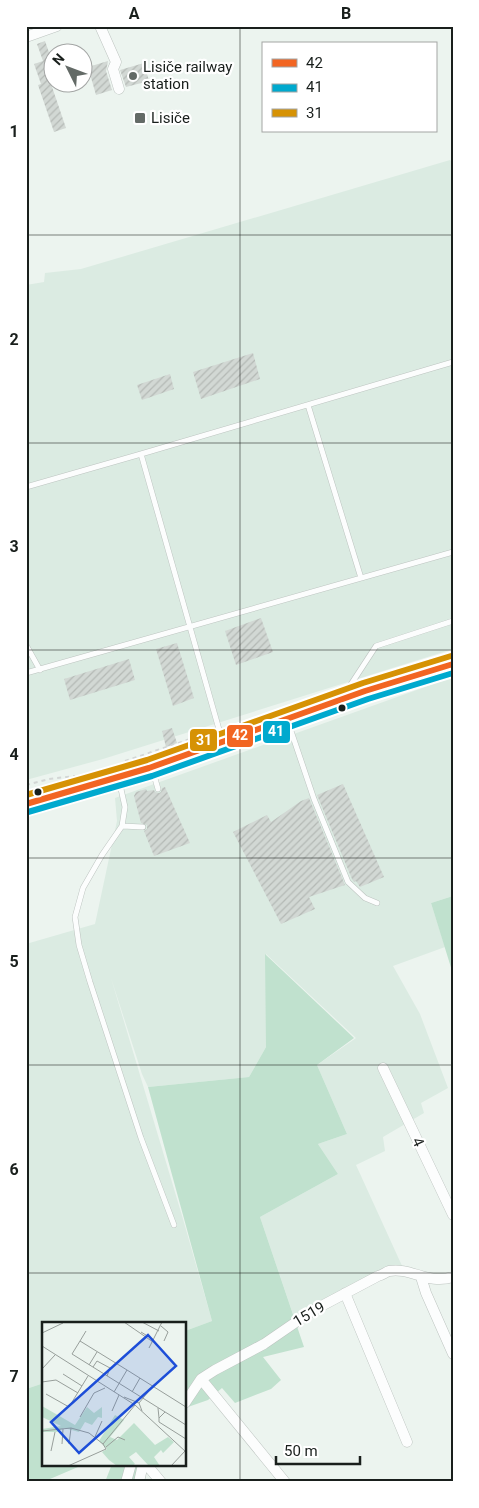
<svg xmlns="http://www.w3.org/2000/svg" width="479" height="1508" viewBox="0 0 479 1508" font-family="Roboto,sans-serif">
  <defs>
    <pattern id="building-hatch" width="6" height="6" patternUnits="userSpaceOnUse" patternTransform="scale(1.25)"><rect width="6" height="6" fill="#d2d8d4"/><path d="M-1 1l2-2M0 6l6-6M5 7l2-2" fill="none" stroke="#b4b9b5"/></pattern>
  </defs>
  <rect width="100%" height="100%" fill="#ecf4ef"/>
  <!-- built -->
  <path fill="#dbebe2" d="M450,160L453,162V649L103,759L26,780V285L44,282L45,273L81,269Z
    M453,677V896L431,903L445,947L393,966L420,1014L448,1088L421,1103L424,1113L383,1137L385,1151L356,1165L403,1268L296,1323L260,1217L338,1174L318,1144L347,1134L317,1065L356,1038L266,954V1047L249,1077L148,1087L142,1074L111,978L183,1219L212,1321L185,1331V1323H44V1383L26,1389V944L95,924L117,821L115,798Z"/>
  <!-- grass -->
  <path fill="#c0e1ce" d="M453,896V974L431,903Z
    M265,954L354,1038L317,1065L347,1134L318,1144L338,1174L260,1217L304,1347L263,1357L281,1380L271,1389L235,1403L222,1388L208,1400L185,1408V1331L212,1321L148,1087L249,1077L266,1047Z
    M44,1383V1464H85L43,1482H26V1389Z
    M112,1464H143L139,1482H105Z"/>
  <!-- building -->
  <path fill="url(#building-hatch)" d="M45,41L52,61V77L49,78L66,128L54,132L38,85L41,84L34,64L43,61L37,44Z
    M108,61L106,71L112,90L96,95L88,67Z
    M144,63L149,81L126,87L120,70Z
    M253,353L260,379L201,399L193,372Z
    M170,374L174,389L142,400L137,385Z
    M261,618L273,652L236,665L225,631Z
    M177,643L194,698L173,706L156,649Z
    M129,659L135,680L70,700L64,679Z
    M172,728L177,743L166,747L162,731Z
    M343,784L384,877L360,887L356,881L354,882L352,879L317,795Z
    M165,787L190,843L154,856L144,831L147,829V825L141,823L134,796L136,792L146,789L147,791L154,790L155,792L159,793L161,792L162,788Z
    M309,798L345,885L309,897L315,909L281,924L233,832L267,815L271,822L301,801Z"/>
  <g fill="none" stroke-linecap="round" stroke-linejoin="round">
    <defs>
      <path id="lane" d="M308,405L361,578
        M26,487L141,454
        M26,645L40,670
        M26,673L453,552
        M344,695L376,646L453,621
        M288,722L314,799L348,882L365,898L377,903
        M222,740L141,454L453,362
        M152,768L158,789
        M119,780L125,807L122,826L102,855L83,888L75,917L79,945L90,982L141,1138L174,1225
        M122,826L143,827"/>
      <path id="street" d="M100,26L116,62L113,69L119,89
        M26,37L57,26
        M383,1068L453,1215
        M421,1277L426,1293L453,1354
        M345,1293L407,1442
        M201,1379L285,1482
        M185,1403L201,1379L215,1370L264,1344L312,1311L378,1276C382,1275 386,1272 389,1271C411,1267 428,1285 453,1277
        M146,1464L161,1482
        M126,1482L131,1464
        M139,1482L143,1464"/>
      <path id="secondary" d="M26,804C92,787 158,766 222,743C299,716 374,685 453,664"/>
    </defs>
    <!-- lane casing -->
    <use href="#lane" stroke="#bdc4c0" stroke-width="6"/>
    <!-- street casing -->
    <use href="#street" stroke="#bdc4c0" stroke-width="11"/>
    <!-- secondary casing -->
    <use href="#secondary" stroke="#bdc4c0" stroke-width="16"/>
    <!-- path -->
    <path stroke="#d3d6d5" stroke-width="2" stroke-dasharray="4 4" stroke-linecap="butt" d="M125,761L211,732
      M26,785L49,779L75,776"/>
    <!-- lane -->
    <use href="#lane" stroke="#fcfdfd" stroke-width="5"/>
    <!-- street -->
    <use href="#street" stroke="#fcfdfd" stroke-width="10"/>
    <!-- secondary -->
    <use href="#secondary" stroke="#ecf1ef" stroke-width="15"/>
    <defs>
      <path id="bus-1" d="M26,804L149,768L365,691L453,664"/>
      <path id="bus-2" d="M28,812L152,776L368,699L453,673"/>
      <path id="bus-3" d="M26,795L147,760L363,683L451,656"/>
    </defs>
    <!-- bus-1 casing -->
    <use href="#bus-1" stroke="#fff" stroke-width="10"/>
    <!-- bus-2 casing -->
    <use href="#bus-2" stroke="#fff" stroke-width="10"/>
    <!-- bus-3 casing -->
    <use href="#bus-3" stroke="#fff" stroke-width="10"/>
    <!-- bus-1 -->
    <use href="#bus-1" stroke="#f26522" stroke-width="6"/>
    <!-- bus-2 -->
    <use href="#bus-2" stroke="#00a9ce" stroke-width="6"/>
    <!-- bus-3 -->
    <use href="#bus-3" stroke="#d69204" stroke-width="6"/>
  </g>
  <!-- grid -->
  <path fill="none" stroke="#191f1c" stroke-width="1" stroke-opacity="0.55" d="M240,26V1482M26,235H453M26,443H453M26,650H453M26,858H453M26,1065H453M26,1273H453"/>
  <!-- markers -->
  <g fill="#636a66" stroke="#fff" stroke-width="2">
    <circle cx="133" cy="76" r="5"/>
    <rect x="134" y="112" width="12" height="12" rx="2.5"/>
  </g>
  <g fill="#191f1c" stroke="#fff" stroke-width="2">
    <circle cx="342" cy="708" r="4.5"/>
    <circle cx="38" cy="792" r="4.5"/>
  </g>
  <g text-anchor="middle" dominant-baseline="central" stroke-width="4.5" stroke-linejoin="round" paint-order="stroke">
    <!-- poi labels -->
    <g font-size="15" fill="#191f1c" stroke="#fff" text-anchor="start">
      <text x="143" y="67">Lisiče railway<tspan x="143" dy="17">station</tspan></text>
      <text x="151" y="118">Lisiče</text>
    </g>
    <!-- street labels -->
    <g font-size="15" fill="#191f1c" stroke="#fff">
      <text transform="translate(418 1142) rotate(65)">4</text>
      <text transform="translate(309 1314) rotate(-31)">1519</text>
    </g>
  </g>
  <!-- overview -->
  <g transform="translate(42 1322)">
    <rect width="144" height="144" fill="#ecf4ef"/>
    <path d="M0,84L33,103L45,85L52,91L60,85V96L56,95L50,103L43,100L37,110L22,106L15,110H0V107L19,104L0,95ZM73,93L82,98L68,115L75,118L92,101L113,123L126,115L132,120L121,131L119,128L112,135L118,144H107L94,130L87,135L93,142L90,144H75L67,138L60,130L65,127L57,119Z" fill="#c0e1ce"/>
    <path fill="none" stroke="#989f9b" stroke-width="1" d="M82,0L111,20M100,0L117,9M119,4L126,10L122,19M44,9L38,19L85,48M99,10L112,18M0,11L21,1M38,19L30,32L144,103M0,24L93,83L144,130M107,26L120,0M47,43L55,30M51,45L55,39L68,46L65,54M0,47L13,33M21,52L40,64M0,60L14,58L36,71M72,70L85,48L144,85M90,70L98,56M4,72L27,85L46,54M82,75L97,81L100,89M97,81L111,64M116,86L117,96L123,90M70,89L77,73M38,95L52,71L63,66M117,96V100L144,117M0,109L29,106L47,111L61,122L93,83M52,117L60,99M20,122L21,107M27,122L29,106M64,125L76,115L83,118M9,129L13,110M26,144L64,127L61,122M129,144L143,129"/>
    <path fill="#1d4ed8" fill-opacity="0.15" stroke="#1d4ed8" stroke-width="2.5" d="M106,13L134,44L37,131L9,100Z"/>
    <rect width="144" height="144" fill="none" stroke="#191f1c" stroke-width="2.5"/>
  </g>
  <g stroke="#fff" stroke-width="2">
    <rect x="262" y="720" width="29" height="24" rx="5" fill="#00a9ce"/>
    <rect x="226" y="724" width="28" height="24" rx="5" fill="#f26522"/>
    <rect x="189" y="728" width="29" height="24" rx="5" fill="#d69204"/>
  </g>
  <g font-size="14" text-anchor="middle" font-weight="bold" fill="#fff">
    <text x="276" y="736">41</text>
    <text x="240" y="740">42</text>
    <text x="204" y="745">31</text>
  </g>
  <!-- border -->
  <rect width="479" height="1508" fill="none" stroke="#ffffff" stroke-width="55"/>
  <!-- legend -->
  <rect x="262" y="42" width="175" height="90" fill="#ffffff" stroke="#a3a5a4"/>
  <rect x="272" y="59" width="25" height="8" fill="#f26522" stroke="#a3a5a4"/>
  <text x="306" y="68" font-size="15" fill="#191f1c">42</text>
  <rect x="272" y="84" width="25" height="8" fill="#00a9ce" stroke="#a3a5a4"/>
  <text x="306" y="92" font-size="15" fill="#191f1c">41</text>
  <rect x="272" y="109" width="25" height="8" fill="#d69204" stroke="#a3a5a4"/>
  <text x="306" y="118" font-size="15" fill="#191f1c">31</text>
  <!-- north arrow -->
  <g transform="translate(68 68) rotate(312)"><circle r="24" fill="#ffffff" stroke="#a3a5a4"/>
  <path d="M0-4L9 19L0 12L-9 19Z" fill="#636a66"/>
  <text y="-8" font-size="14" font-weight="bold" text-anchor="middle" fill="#191f1c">N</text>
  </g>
  <!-- scale -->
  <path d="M276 1456v8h84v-8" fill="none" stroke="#191f1c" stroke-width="2.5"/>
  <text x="284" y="1456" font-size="15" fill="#191f1c" stroke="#ffffff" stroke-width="4" paint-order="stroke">50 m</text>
  <rect x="28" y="28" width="424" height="1452" fill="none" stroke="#191f1c" stroke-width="2"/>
  <g font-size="16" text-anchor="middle" font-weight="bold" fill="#191f1c">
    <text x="134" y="19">A</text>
    <text x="346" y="19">B</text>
    <text x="14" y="137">1</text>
    <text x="14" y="345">2</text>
    <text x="14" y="552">3</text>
    <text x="14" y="760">4</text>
    <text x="14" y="967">5</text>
    <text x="14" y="1175">6</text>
    <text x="14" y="1382">7</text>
  </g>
</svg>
